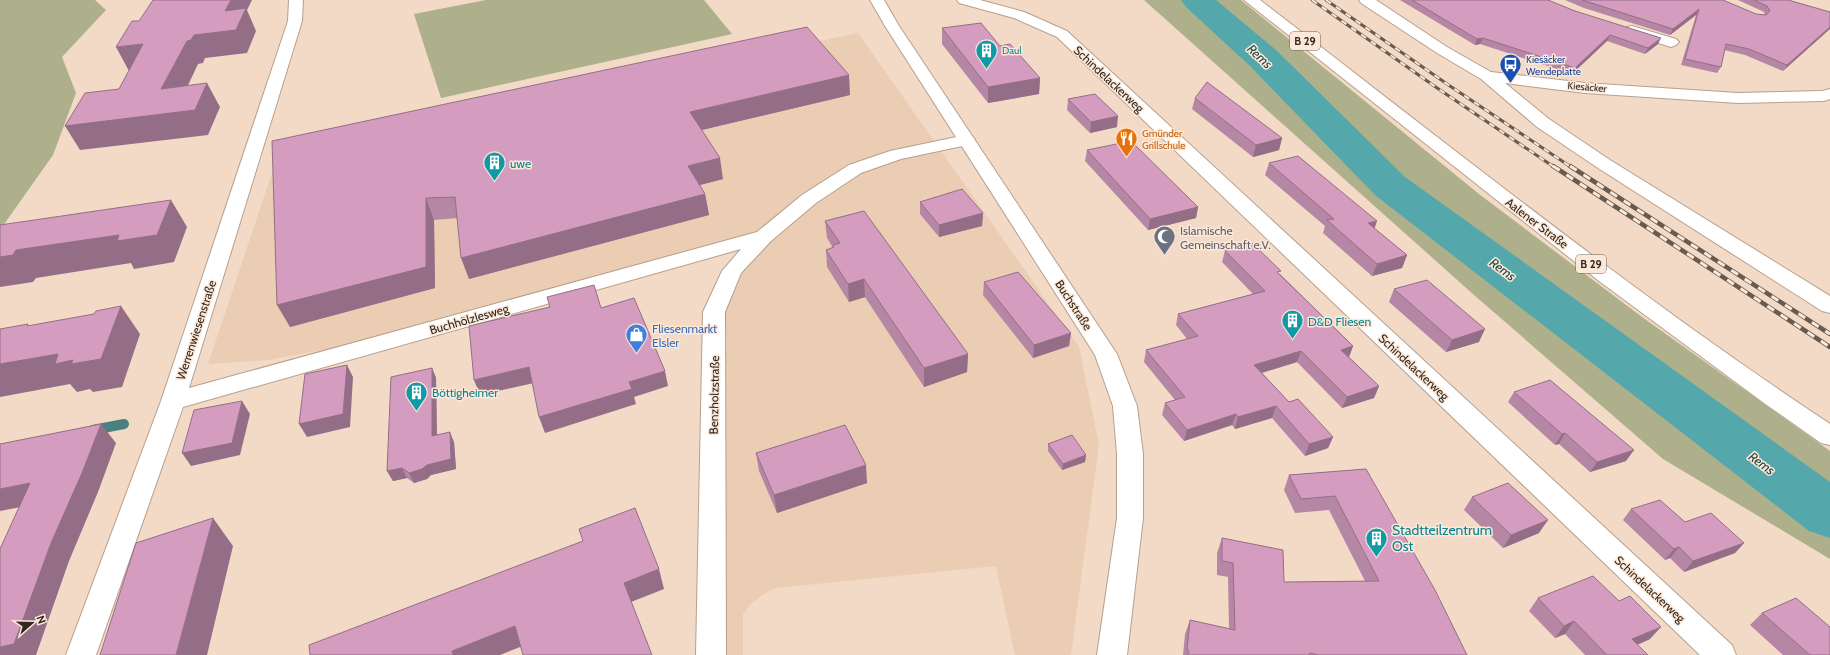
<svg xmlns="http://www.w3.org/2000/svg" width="1830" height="655" viewBox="0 0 1830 655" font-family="Cabin,sans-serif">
  <rect width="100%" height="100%" fill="#f2dac6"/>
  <!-- built -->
  <path fill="#eacdb3" d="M858,33L1079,347L1099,445L1071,655H1015L996,566L776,588L762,595L750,605L743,614V655H711L714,312L763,238L431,330L268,360L208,364L279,152Z"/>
  <!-- green -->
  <path fill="#adb08a" d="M0,0H95L106,10L62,57L76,93L53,155L0,230Z
    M486,0H704L732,34L441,98L414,14Z
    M1144,0H1241L1479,194L1642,317L1830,451V559L1663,459L1474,295Z"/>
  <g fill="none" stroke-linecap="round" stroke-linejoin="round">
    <!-- stream -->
    <path stroke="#498180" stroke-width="10" d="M93,430L124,424"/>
    <!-- river -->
    <path fill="#54a7aa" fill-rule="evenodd" d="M1181,0H1216L1276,50L1405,177L1830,482V538L1809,531L1375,195L1250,66L1186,7Z"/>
    <defs>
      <path id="street" d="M289,0H303L302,21L189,388L757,232L802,195L849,165L890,151L966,135L972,136L975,140L972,144L901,159L861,173L816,203L771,241L741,273L725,312L726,655H696L703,312L722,271L741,249L183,407L96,655H66L161,401L288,21Z
        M957,0H980L1024,12L1067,31L1732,645L1736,655H1700L1057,37L1014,18L959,3Z
        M1359,0H1376L1447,47L1491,72L1585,83L1738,93L1822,91L1830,89V99L1824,101L1738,103L1585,93L1505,83L1549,119L1610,160L1830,296V313L1822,311L1598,168L1537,127L1481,79L1437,53L1361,3Z
        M1632,26L1676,39L1679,42L1676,45L1671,47L1627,33L1625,30L1627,27Z"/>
      <path id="secondary" d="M870,0H884L899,26L1117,354L1137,406L1143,454V518L1127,655H1097L1117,518V454L1113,406L1095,355L885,26Z"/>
      <path id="primary" d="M1244,0H1260C1448,144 1632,293 1830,424V445L1821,443L1764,403L1599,281Z"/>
    </defs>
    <!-- street casing -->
    <use href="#street" stroke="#b69f8c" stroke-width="2"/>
    <!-- secondary casing -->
    <use href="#secondary" stroke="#b69f8c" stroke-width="2"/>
    <!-- primary casing -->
    <use href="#primary" stroke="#b69f8c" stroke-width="2"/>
    <!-- street -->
    <use href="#street" fill="#fff" fill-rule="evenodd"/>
    <!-- secondary -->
    <use href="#secondary" fill="#fff" fill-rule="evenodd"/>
    <!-- primary -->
    <use href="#primary" fill="#fff" fill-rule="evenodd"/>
    <defs>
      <path id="rail-far1" d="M1312,0L1440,90L1554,167
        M1326,0L1450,86L1571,167"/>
      <path id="rail" d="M1553,166L1830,347
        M1570,166L1830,334"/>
    </defs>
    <!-- rail-far1 casing -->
    <use href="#rail-far1" stroke="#685a4f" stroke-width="3"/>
    <!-- rail casing -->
    <use href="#rail" stroke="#685a4f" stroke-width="4.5"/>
    <!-- rail-far1 -->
    <use href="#rail-far1" stroke="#fce8d8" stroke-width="2" stroke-dasharray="6" stroke-linecap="butt"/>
    <!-- rail -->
    <use href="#rail" stroke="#fce8d8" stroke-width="3" stroke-dasharray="8" stroke-linecap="butt"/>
  </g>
  <!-- wall -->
  <path fill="#b687a5" d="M1400,0H1548L1658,44L1645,54L1607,41L1572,74L1480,44L1475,45Z
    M1565,0H1723L1756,14L1765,15L1764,12L1738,0H1788L1830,12L1783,71L1745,55L1724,50L1721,67L1717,73L1681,65L1696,15L1670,35L1584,8Z
    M942,28L1040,78L1039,94L988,103L942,44Z
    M850,95L702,130L723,179L700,185L705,194L709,215L469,279L457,218L434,220L435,288L290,327L272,141Z
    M1195,98L1282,138L1279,150L1253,157L1192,109Z
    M1068,99L1117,127L1090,133L1067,110Z
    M1087,150L1198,207L1196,218L1148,230L1085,161Z
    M1269,163L1374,229L1407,255L1402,268L1372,276L1323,233L1325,226L1265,175Z
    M920,202L983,213L982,226L939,237L920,214Z
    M825,221L968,354L967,372L924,387L865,297L849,302L827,267L826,250L833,248L827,238Z
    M1225,251L1280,274L1353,346L1349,357L1379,386L1374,398L1342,408L1297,362L1262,373L1289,402L1333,437L1328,448L1305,456L1272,418L1235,429L1232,425L1184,441L1162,415L1165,403L1175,400L1144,362L1146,350L1187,339L1176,325L1178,314L1253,294L1222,262Z
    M984,282L1071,333L1069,346L1033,358L983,295Z
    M1394,289L1479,342L1446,352L1389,302Z
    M432,368L436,378L437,435L454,442L456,469L431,475L427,479L414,483L407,478L393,481L387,471Z
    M1514,392L1626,461L1590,472L1559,444L1555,445L1508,402Z
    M1048,444L1086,455L1085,462L1062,470L1048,451Z
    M756,453L867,483L777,513L759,471Z
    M1366,469L1467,655H1183L1185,634L1190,620L1229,629L1228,577L1217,575V553L1222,538L1284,582L1365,581L1329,510L1295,513L1284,490L1289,475Z
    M1472,497L1539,533L1503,548L1464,510Z
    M1631,509L1685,522L1744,543L1735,553L1684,572L1670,558L1665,560L1623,520Z
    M1538,598L1650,639L1637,645L1648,655H1585L1565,634L1555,638L1529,611Z
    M1762,613L1830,655H1783L1750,625Z"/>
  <!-- shaded-wall -->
  <path fill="#946e86" d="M231,0H252L247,10L256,31L247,53L205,58L203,63L198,64L175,113L207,83L220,107L208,135L80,150L65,126L161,89L187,41L225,11Z
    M1699,9L1696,15L1670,35L1673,29Z
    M1830,27V29L1783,71L1787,65Z
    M1610,35L1607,41L1572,74L1575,68Z
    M1483,38L1480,44L1475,45L1477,39Z
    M1661,38L1658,44L1645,54L1648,48Z
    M143,44L129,71L116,47Z
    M849,75L850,95L693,132L690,112Z
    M1040,78L1039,94L988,103V87Z
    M1118,116L1117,127L1090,133L1091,122Z
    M1282,138L1279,150L1253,157L1256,145Z
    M720,158L723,179L692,187L688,166Z
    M705,194L709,215L469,279L461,258Z
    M426,198L434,220L435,288L290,327L277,305Z
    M171,200L187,227L174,262L134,269L131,263L36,278L33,282L0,287V257L16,250Z
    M1198,207L1196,218L1148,230L1150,219Z
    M983,213L982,226L939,237V225Z
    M1377,221L1373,233L1368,223Z
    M1407,255L1402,268L1372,276L1377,264Z
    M864,279L865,297L849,302L848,284Z
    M121,306L140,334L122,387L93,392L90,389L77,392L70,384L0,397V364Z
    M1485,329L1479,342L1446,352L1452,340Z
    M1071,333L1069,346L1033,358L1034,345Z
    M1353,346L1349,357L1341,350Z
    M1301,351L1297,362L1251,376L1254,365Z
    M968,354L967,372L924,387V368Z
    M347,365L353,377L350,427L307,437L299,424Z
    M529,367L534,383L480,395L474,380Z
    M432,368L436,378L437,446L432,436Z
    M665,371L668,386L634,397L636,404L545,433L539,417L629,382Z
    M1379,386L1374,398L1342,408L1347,397Z
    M242,401L250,414L240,455L191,466L182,453Z
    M1276,406L1272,418L1235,429L1238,417Z
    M1236,414L1232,425L1184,441L1187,430Z
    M101,424L116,443L98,492L69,561L36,655H0V647L51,543Z
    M450,432L454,442L456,469L431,475L427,479L414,483L409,473L427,465Z
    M1565,433L1559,444L1555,445L1562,434Z
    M1333,437L1328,448L1305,456L1309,444Z
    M1634,450L1626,461L1590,472L1597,462Z
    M1086,455L1085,462L1062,470L1063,464Z
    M866,465L867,483L777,513L774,495Z
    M402,468L407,478L393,481L387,471Z
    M30,483L47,502L0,511V489Z
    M213,518L233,546L207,655H176Z
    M1548,520L1539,533L1503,548L1511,535Z
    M1744,543L1735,553L1684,572L1693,561Z
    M1679,547L1670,558L1665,560L1674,549Z
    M659,569L664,589L631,602L624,583Z
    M1574,621L1565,634L1555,638L1564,626Z
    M515,626L525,645L500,655H453L452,651Z
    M1661,627L1650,639L1621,652L1632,639Z"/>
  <!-- building -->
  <path fill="#d49dc0" stroke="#946e86" d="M153,0H231L225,11L246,8L236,30L194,35L191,40L187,41L161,89L207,83L195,110L65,126L85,93L119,89L143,44L116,47L132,21H139Z
    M1412,0H1548L1575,11L1661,38L1648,48L1610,35L1575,68L1483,38L1477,39Z
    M1582,0H1723L1756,14L1766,15L1770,11L1767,6L1754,0H1788L1830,12V27L1787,65L1749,49L1726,44L1721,67L1685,59L1699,9L1673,29Z
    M981,23L1000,46L1010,44L1040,78L988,87L942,28Z
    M807,27L849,75L690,112L720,158L688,166L705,194L461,258L455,197L426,198V267L277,305L272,141Z
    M1207,82L1282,138L1256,145L1195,98Z
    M1095,94L1118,116L1091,122L1068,99Z
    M1131,141L1198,207L1150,219L1087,150Z
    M1298,156L1377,221L1368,223L1407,255L1377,264L1327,220L1334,219L1269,163Z
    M962,189L983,213L939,225L920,202Z
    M171,200L157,235L117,241L119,235L16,250L13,255L0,257V225Z
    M864,211L968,354L924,368L864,279L848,284L826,250L834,247L833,245L840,243L825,221Z
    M1252,243L1281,271L1277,272L1353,346L1341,350L1379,386L1347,397L1301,351L1254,365L1289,402L1298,399L1333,437L1309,444L1276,406L1238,417L1236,414L1187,430L1165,403L1185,397L1146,350L1198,336L1178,314L1265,291L1225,251Z
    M1018,272L1071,333L1034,345L984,282Z
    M1427,280L1485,329L1452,340L1394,289Z
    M594,285L601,308L634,298L665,371L629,382L632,389L539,417L529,367L474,380L469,326L550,307L547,297Z
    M121,306L101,359L71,364L73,360L55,364L58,354L0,364V329L28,324L27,326L94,314L96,311Z
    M347,365L343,414L299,424L305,374Z
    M432,368V436L450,432L451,459L427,465L422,469L409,473L402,468L387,471L391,377Z
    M1550,380L1634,450L1597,462L1565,433L1562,434L1514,392Z
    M242,401L232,443L182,453L194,410Z
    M101,424L82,473L51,543L14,644L0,647V549L30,483L0,489V444Z
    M845,425L866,465L774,495L756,453Z
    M1072,435L1086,455L1063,464L1048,444Z
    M1366,469L1435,590L1467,655H1319L1310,653L1309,655H1188L1189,651L1187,650L1190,620L1235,630L1233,563L1222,561V538L1283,550L1284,582L1379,581L1335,496L1301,499L1289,475Z
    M1508,483L1548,520L1511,535L1472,497Z
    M1660,500L1685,522L1711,513L1744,543L1693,561L1679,547L1674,549L1631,509Z
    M635,508L659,569L624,583L652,655H523L515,626L452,651L453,655H310L309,645L583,541L579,529Z
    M213,518L176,655H100L136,543Z
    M1593,576L1619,601L1630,596L1661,627L1632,639L1648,655H1607L1574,621L1564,626L1538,598Z
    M1796,598L1830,627V655H1810L1762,613Z"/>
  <!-- icons -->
  <defs>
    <symbol id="building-pin" viewBox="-11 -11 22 30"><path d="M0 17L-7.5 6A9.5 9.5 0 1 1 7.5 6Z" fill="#0f9aa8" stroke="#fce8d8"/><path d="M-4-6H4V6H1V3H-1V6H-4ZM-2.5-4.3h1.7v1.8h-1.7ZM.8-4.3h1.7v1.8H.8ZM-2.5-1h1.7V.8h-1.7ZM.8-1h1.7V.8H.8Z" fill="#fff"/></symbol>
    <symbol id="bus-pin" viewBox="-11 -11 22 30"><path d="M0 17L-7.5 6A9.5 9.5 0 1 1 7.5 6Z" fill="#1a4fb4" stroke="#fce8d8"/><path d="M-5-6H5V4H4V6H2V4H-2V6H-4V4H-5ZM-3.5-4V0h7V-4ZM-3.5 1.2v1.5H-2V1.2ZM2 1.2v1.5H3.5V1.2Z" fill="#fff"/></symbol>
    <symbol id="restaurant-pin" viewBox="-11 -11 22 30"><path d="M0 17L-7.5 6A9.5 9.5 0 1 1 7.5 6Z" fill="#e8710a" stroke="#fce8d8"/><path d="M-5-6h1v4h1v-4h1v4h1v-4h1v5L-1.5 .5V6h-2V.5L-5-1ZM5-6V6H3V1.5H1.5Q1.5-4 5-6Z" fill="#fff"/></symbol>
    <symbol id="mosque-pin" viewBox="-11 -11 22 30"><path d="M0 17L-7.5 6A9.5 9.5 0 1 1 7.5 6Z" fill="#6b7280" stroke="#fce8d8"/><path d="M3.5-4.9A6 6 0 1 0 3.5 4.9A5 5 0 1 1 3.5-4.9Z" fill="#fff"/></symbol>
    <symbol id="shop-pin" viewBox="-11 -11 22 30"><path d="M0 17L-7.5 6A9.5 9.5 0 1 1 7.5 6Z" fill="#3f7fe0" stroke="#fce8d8"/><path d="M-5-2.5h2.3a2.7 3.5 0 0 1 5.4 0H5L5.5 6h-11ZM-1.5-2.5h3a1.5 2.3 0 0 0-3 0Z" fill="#fff"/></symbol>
  </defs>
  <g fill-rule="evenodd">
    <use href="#building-pin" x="974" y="38" width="25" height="34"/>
    <use href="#bus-pin" x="1498" y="52" width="25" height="34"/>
    <use href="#restaurant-pin" x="1114" y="126" width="25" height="34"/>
    <use href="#building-pin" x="482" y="150" width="25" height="34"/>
    <use href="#mosque-pin" x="1152" y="224" width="25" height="34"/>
    <use href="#building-pin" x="1280" y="308" width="25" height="34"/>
    <use href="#shop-pin" x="624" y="322" width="25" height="34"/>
    <use href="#building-pin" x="404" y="380" width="25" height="34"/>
    <use href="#building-pin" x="1364" y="526" width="25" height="34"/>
  </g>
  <g text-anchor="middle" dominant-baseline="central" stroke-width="3" stroke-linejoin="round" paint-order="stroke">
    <!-- far-culture labels -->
    <g font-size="10" fill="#0d838f" stroke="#fce8d8" text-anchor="start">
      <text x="1002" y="50">Daul</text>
    </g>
    <!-- far-transit labels -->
    <g font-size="10" fill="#164399" stroke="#fce8d8" text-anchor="start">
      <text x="1526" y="59">Kiesäcker<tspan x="1526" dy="12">Wendeplatte</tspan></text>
    </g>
    <!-- far-street labels -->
    <g font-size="10" fill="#30271f" stroke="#fce8d8">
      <text transform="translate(1587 87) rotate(5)">Kiesäcker</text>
    </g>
    <!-- far-food labels -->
    <g font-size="10" fill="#c56008" stroke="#fce8d8" text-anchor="start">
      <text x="1142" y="133">Gmünder<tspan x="1142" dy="12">Grillschule</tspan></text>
    </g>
    <!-- shield labels -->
    <g fill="#fce8d8" stroke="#6d6156" stroke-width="1">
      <rect x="1290" y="32" width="30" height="18" rx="3"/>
      <rect x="1576" y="255" width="30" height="18" rx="3"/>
    </g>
    <g font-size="11" font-weight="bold" fill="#30271f">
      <text x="1305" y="41">B 29</text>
      <text x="1591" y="264">B 29</text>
    </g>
    <!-- street labels -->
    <g font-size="12" fill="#30271f" stroke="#fce8d8">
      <text transform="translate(1109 79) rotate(43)">Schindelackerweg</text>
      <text transform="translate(1537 223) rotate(37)">Aalener Straße</text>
      <text transform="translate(1074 305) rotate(57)">Buchstraße</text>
      <text transform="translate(469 319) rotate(-16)">Buchhölzlesweg</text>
      <text transform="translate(196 330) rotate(-72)">Werrenwiesenstraße</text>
      <text transform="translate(1414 367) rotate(43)">Schindelackerweg</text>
      <text transform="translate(714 395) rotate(-89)">Benzholzstraße</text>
      <text transform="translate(1650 589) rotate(43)">Schindelackerweg</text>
    </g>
    <!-- culture labels -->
    <g font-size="12" fill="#0d838f" stroke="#fce8d8" text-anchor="start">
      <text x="510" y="163">uwe</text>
      <text x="1308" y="321">D&amp;D Fliesen</text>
      <text x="432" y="392">Böttigheimer</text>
    </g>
    <!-- worship labels -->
    <g font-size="12" fill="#5b616d" stroke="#fce8d8" text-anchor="start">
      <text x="1180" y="230">Islamische<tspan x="1180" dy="14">Gemeinschaft e.V.</tspan></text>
    </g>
    <!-- shop labels -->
    <g font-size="12" fill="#366cbe" stroke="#fce8d8" text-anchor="start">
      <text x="652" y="328">Fliesenmarkt<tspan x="652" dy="14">Elsler</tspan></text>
    </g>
    <!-- water labels -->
    <g font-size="13" font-style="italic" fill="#204748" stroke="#fce8d8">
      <text transform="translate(1260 56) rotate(43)">Rems</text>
      <text transform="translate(1503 269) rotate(37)">Rems</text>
      <text transform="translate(1762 463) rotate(37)">Rems</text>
    </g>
    <!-- near-culture labels -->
    <g font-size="14" fill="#0d838f" stroke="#fce8d8" text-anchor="start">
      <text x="1392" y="530">Stadtteilzentrum<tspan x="1392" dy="16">Ost</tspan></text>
    </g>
  </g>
  <!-- north arrow -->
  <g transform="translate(32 623) rotate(70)" stroke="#fce8d8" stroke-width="3" paint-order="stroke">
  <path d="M0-3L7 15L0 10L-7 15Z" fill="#30271f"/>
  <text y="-6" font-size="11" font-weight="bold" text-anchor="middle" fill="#30271f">N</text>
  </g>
</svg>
